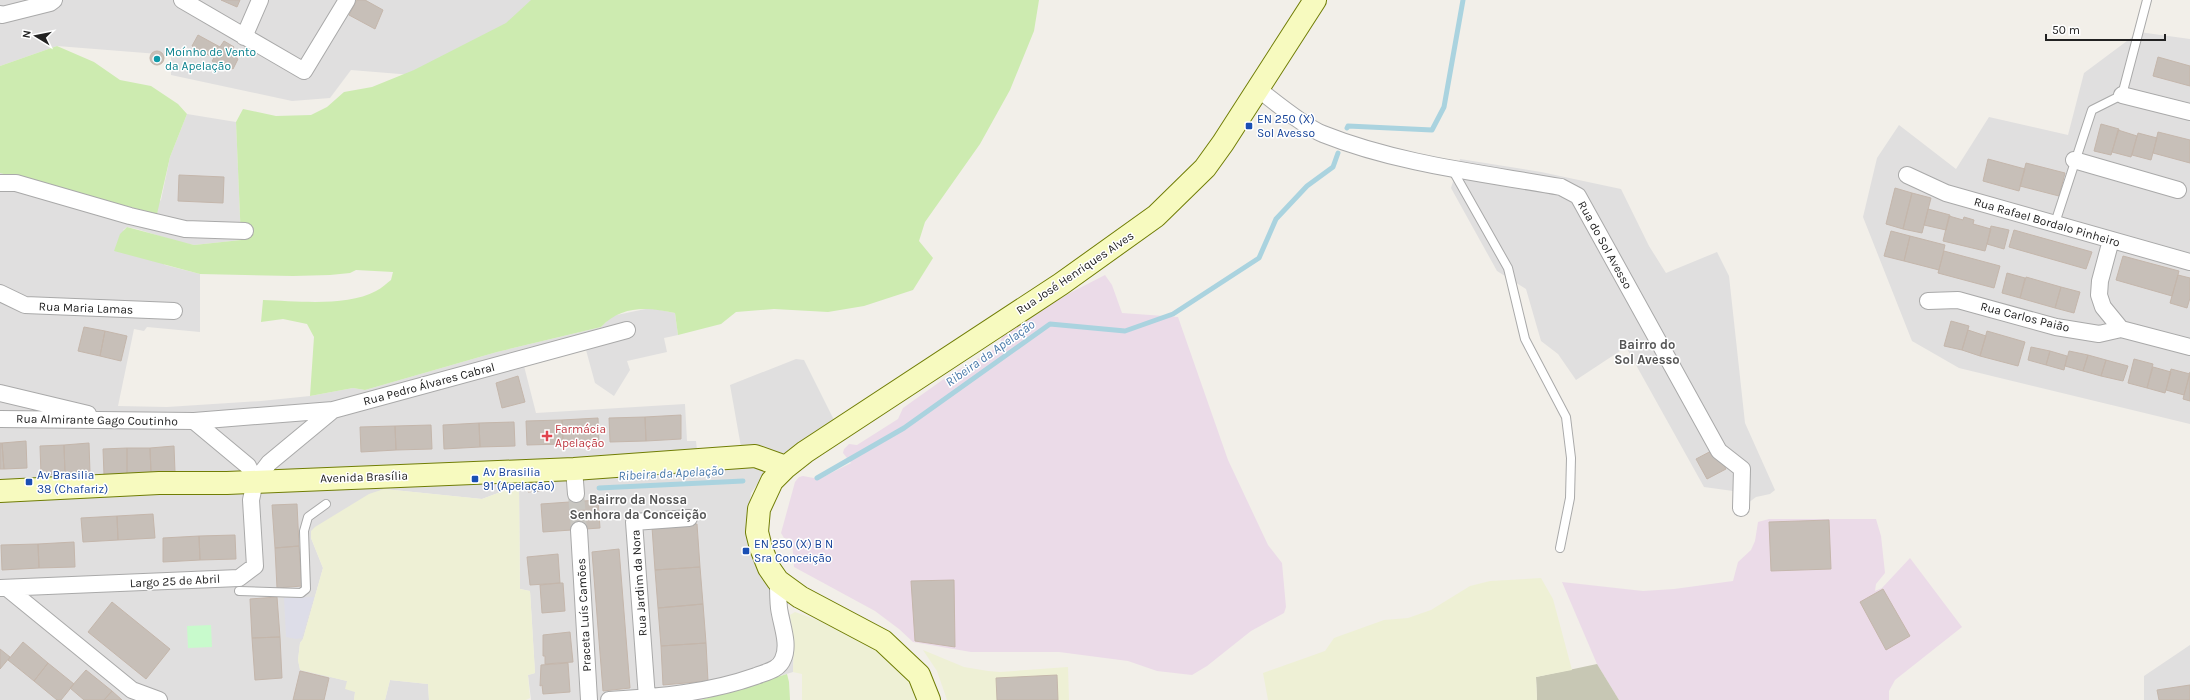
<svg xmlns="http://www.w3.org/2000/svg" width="2190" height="700" font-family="Karla,sans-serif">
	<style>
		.residential { fill: #e0dfdf }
		.industrial { fill: #ebdbe8 }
		.construction { fill: #c7c7b4 }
		.farmland { fill: #eef0d5 }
		.grass { fill: #cdebb0 }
		.park { fill: #c8facc }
		.plaza { fill: #dddde8 }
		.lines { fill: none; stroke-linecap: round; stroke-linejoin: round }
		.stream { stroke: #aad3df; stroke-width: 5 }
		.building { fill: #c7bfb8; stroke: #c4b6ab }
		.street-tunnel { stroke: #c8c6c1; stroke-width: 16; stroke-dasharray: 16 8; stroke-linecap: butt }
		.lane-casing { stroke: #a9a9a9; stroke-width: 10 }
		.street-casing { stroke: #a9a9a9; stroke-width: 18 }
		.secondary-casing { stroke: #707d05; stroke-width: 24 }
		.lane { stroke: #fff; stroke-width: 8 }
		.street { stroke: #fff; stroke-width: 16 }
		.secondary { stroke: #f7fabf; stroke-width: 22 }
		.culture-dot { fill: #0f9aa8; stroke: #fff; stroke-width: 1.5 }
		.transit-dot { fill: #1a4fb4; stroke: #fff; stroke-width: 1.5 }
		.health-dot { fill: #e0444e; stroke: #fff; stroke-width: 1.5 }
		.labels { text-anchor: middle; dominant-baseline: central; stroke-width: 3; stroke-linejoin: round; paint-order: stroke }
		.culture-label { font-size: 12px; fill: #0d838f; stroke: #fff; text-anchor: start }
		.transit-label { font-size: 12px; fill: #164399; stroke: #fff; text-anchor: start }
		.street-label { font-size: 12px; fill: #222; stroke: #fff }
		.health-label { font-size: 12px; fill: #be3a42; stroke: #fff; text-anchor: start }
		.neighbourhood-label { font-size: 13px; font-weight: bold; fill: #555; stroke: #fff }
		.water-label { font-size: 13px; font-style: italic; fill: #4a7aab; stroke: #fff }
	</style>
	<rect width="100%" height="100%" fill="#f2efe9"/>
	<path class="residential" d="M0,0H773L546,86L351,70L330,98L292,101L171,75V55L57,46L0,66Z
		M2139,32L2190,39V424L1959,368L1912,341L1863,217L1877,158L1899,125L1956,169L1989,117L2068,135L2084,73Z
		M187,114L236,122L241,240L194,245L175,241L137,229L127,227L123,230L165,265L200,274V332L147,327L144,331L134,329L118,406L167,407L261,401L310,396L353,388L365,390L497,352L601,327L612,316L650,308L675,313L678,335L664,338L667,352L627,361L630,370L614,396L595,383L586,350L524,366L536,413L685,404L687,441H696L697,450L741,447L730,385L796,359L804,360L834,420L770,466L751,493L747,522L749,545L755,564L763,578L784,597L790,615L794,642L793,672L701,700H531L528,675L535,673L530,591L520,589L519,485L482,499L384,489L311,538L323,568L303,639L300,643L298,660L300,669L347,681L355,692L354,700H0V173L15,175L145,212L161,200L170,157Z
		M1460,159L1541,172L1621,189L1649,246L1666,273L1717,252L1729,276L1745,423L1775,490L1770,494L1756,497L1748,503L1733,491L1704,487L1626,347L1576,380L1558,354L1541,341L1526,289L1497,271L1451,188Z
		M2190,645V700H2144V676Z
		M390,680L428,684L429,700H385Z"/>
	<path class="industrial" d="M1105,275L1112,285L1122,313L1178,317L1228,460L1268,545L1282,563L1286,607L1284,613L1251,631L1207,666L1192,675L1157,671L1128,661L1059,652H971L913,642L899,629L875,611L794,567L792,539L784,538L781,533L795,482L799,477L803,476L819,479L851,463L843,453L844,449L849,444L857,445L898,419L903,408L948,376L998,347L1004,332L1066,295Z
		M1769,519H1876L1881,536L1885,573L1876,584L1875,591L1882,588L1910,558L1962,627L1895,680L1889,691V700H1619L1597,664L1562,582L1643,591L1674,589L1733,581L1738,562L1751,550L1755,541L1758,522Z"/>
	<path class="construction" d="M1597,664L1619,700H1537L1536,677Z"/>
	<path class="farmland" d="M519,485L520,589L530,591L535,673L528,675L530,698L526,700H429L428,684L390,680L385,700H354L355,692L345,689L347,681L300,670L298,660L300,643L303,639L323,568L311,538V531L315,527L369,494L384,489L482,499Z
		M1541,578L1553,599L1572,670L1536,677L1537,700H1268L1263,673L1325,651L1334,638L1384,620L1408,618L1431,610L1470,586L1490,581Z
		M795,612L858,635L898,665L909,679L919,700H802V674L793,672L794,642L790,615Z
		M923,650L964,667L988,671L1000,672L1068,667L1069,700H947L937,671Z"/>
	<path class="grass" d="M531,0H1039L1034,31L1010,90L980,144L925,222L919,241L933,258L913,290L864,306L828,312L774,309L736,312L721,324L678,335L675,313C648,307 622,305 601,327L497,352L365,390L353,388L310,396L314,337L307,324L283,319L261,322L263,300C297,301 346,307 376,291C382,288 387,283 391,280L393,272L356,270L350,273L330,275L293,276L200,274L114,251L120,234L127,227L194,245L241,240L236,122L243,109L276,116L311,115L327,107L344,92L372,87L414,70L506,23Z
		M57,46L94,62L120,80L151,86L178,104L187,114L170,157L157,214L0,173V66Z
		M787,674L789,682L790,700H701Z"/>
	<path class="park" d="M211,625L212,647L188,648L187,626Z"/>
	<path class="plaza" d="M314,597L302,638L296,639L286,637L284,598Z"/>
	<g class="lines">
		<path class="stream" d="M1347,128L1348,126L1432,130L1444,107L1463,0
			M817,478L904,428L1050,324L1125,331L1173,314L1259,258L1276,219L1307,186L1333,167L1338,153
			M599,488L743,481"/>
	</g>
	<path class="building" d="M221,0H240L237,7Z
		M357,0H365L383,10L375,29L349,15Z
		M198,35L220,47L224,41L234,47L230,54L238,59L233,69L224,63L222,67L212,61L214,58L192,46Z
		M150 58a7 7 0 1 1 14 0a7 7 0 1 1-14 0Z
		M2158,57L2190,66V86L2153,76Z
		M2101,124L2119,129L2111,155L2094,151Z
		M2118,130L2137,136L2131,157L2112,152Z
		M2158,132L2190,140V163L2153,153Z
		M2138,133L2157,138L2151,160L2132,155Z
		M1988,159L2025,169L2019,191L1983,181Z
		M2026,163L2065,173L2059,196L2020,186Z
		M179,175L224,177L223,203L178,201Z
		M1895,188L1912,193L1903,229L1886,224Z
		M1912,193L1931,198L1922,233L1903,229Z
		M1928,209L1950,215L1946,230L1924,225Z
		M1949,216L1963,220L1964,217L1974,220L1973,224L1991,229L1985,251L1943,241Z
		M1991,226L2009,230L2004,249L1987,244Z
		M2014,230L2092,252L2086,269L2009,247Z
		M1891,231L1910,236L1904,261L1884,256Z
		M1910,236L1945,245L1939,270L1904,261Z
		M1944,251L2000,266L1994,288L1938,273Z
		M2123,256L2179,271L2172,296L2116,280Z
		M2007,273L2025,278L2020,298L2002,293Z
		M2178,275L2190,278V298L2187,308L2170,303Z
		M2026,277L2061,287L2055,308L2020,298Z
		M2061,287L2080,292L2074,313L2055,308Z
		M1951,321L1969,326L1962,350L1944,346Z
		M84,327L105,331L100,356L78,351Z
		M1968,330L1986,336L1980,356L1962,350Z
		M105,331L127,336L121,361L100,356Z
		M1987,331L2025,342L2018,366L1980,356Z
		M2031,347L2050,351L2046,365L2028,360Z
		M2050,351L2067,356L2064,370L2046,365Z
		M2069,351L2088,355L2083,371L2065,366Z
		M2088,355L2106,360L2101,376L2083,371Z
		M2134,359L2153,364L2147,388L2128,383Z
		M2106,360L2128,366L2123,381L2101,376Z
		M2153,367L2171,372L2165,393L2147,388Z
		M2171,369L2190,374L2184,395L2166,390Z
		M2190,372V401L2183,399Z
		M518,376L525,402L502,408L496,383Z
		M681,415V439L646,441L645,417Z
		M645,417L646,441L610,442L609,418Z
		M598,418L599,442L563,444L562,420Z
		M562,420L563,444L527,445L526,421Z
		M514,422L515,446L480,447L479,423Z
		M479,423L480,447L444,449L443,425Z
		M431,425L432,449L396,450L395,426Z
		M395,426L396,450L361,452L360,427Z
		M26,441L27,468L4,469L2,443Z
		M0,443H2L4,469H0Z
		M89,443L90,473L65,474L64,445Z
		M64,445L65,474L41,475L40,446Z
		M174,446L175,472L151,473L150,448Z
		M127,448H150L151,473L127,474Z
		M127,448V474L104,475L103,449Z
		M1715,449L1726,469L1707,479L1696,459Z
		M527,480H542V491L528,492Z
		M598,500L600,528L543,532L541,504Z
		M297,504L299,546L275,548L272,505Z
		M153,514L155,538L118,540L117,516Z
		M117,516L118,540L83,542L81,518Z
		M1829,520L1831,569L1771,571L1769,522Z
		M697,524L700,567L655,570L652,527Z
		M235,535L236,559L200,560L199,536Z
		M199,536L200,560L163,562V538Z
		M74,542L75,567L39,568L38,544Z
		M38,544L39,568L2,570L1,545Z
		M299,546L302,586L277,588L275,548Z
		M619,549L630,688L603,691L592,552Z
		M558,554L560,583L530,585L527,557Z
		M700,567L703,604L658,608L655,570Z
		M954,580L955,647L915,641L911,581Z
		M560,583H563L565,611L542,613L540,585Z
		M1883,589L1910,636L1886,650L1860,602Z
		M277,597L280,637L252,638L250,599Z
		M112,602L170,649L146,679L88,632Z
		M703,604L706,643L661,646L658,608Z
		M570,632L573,662L545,664V656H543V635Z
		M280,637L282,678L255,680L252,638Z
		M23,642L48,663L34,681L8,660Z
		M706,643L708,681L663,685L661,646Z
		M0,649L10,657L0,669Z
		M48,663L74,684L61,700H57L34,681Z
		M568,663L570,692L543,694L542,685L540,686L541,665Z
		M86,670L112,691L104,700H84L70,688Z
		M300,671L329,678L324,700H293Z
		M1057,675L1058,700H997L996,678Z
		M2190,685V700H2159L2157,690Z
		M112,691L122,700H104Z"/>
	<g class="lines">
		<path class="street-tunnel" d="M576,494L579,530"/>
		<defs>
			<path id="lane" d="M1452,169L1508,268L1525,339L1566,417L1571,458L1570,498L1560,548
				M2055,223L2092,110L2122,95L2147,0
				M239,591L301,593L306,589L304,531L308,517L326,504"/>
			<path id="street" d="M182,0L304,71L347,0
				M0,14L2,15L50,3L54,0
				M244,37L260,0
				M1258,89C1275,102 1305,127 1323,134C1398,164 1482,173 1561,187L1578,196L1719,451L1742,469L1741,508
				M2122,95L2190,112
				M2074,160L2178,190
				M1907,175L1946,193L2190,262
				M0,183H16L130,216L185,229L245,231
				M2111,240L2100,281L2099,295L2103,307L2121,329L2190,347
				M0,293L25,305L174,311
				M1928,301L1958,300L2056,327L2099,334L2121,329
				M0,393L88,414
				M0,419L194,421L248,466L255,481
				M194,421L333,410
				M574,469L576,494
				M579,530L589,700
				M0,588L239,578L255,566L251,500L255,481L269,463L333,410L627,330
				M7,588L132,690L159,700
				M647,698L634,522L689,518
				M609,700C659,697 708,693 756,676C766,672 779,670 783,659C790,644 781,624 779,608C778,599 778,590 778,581"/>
			<path id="secondary" d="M0,491L159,483H227L574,469L755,456L786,467
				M929,700L919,675L883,641L800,597L778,581L769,568L761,548L757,532L759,509L772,481L786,467L805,452L1061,284L1156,216L1205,168L1223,143L1315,0"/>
		</defs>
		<use href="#lane" class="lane-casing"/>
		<use href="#street" class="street-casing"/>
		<use href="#secondary" class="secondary-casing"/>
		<use href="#lane" class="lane"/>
		<use href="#street" class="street"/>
		<use href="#secondary" class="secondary"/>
	</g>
	<circle class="culture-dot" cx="157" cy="59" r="4"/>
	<g class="transit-dot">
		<rect x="1245" y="122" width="8" height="8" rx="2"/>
		<rect x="471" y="475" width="8" height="8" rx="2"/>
		<rect x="25" y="478" width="8" height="8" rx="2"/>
		<rect x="742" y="547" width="8" height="8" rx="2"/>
	</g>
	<path class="health-dot" d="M545 430h4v4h4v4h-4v4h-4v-4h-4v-4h4z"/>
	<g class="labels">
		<g class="culture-label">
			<text x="165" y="52">Moínho de Vento<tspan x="165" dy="14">da Apelação</tspan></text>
		</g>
		<g class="transit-label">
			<text x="1257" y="119">EN 250 (X)<tspan x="1257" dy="14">Sol Avesso</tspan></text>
			<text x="483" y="472">Av Brasilia<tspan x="483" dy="14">91 (Apelação)</tspan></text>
			<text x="37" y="475">Av Brasilia<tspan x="37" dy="14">38 (Chafariz)</tspan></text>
			<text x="754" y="544">EN 250 (X) B N<tspan x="754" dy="14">Sra Conceição</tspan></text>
		</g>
		<g class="street-label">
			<text transform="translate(2047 222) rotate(16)">Rua Rafael Bordalo Pinheiro</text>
			<text transform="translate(1605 245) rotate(61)">Rua do Sol Avesso</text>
			<text transform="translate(1075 273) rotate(-34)">Rua José Henriques Alves</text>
			<text transform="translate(86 308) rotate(2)">Rua Maria Lamas</text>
			<text transform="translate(2025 317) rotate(14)">Rua Carlos Paião</text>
			<text transform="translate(429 384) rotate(-15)">Rua Pedro Álvares Cabral</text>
			<text transform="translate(97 420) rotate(1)">Rua Almirante Gago Coutinho</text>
			<text transform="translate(364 477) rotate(-2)">Avenida Brasília</text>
			<text transform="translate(175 581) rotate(-3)">Largo 25 de Abril</text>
			<text transform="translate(639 583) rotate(-94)">Rua Jardim da Nora</text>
			<text transform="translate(584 615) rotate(-93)">Praceta Luís Camões</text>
		</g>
		<g class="health-label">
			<text x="555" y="429">Farmácia<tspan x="555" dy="14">Apelação</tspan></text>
		</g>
		<g class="neighbourhood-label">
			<text x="1647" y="344">Bairro do<tspan x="1647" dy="15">Sol Avesso</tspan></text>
			<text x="638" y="499">Bairro da Nossa<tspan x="638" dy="15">Senhora da Conceição</tspan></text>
		</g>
		<g class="water-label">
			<text transform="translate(990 353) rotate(-35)">Ribeira da Apelação</text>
			<text transform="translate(671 473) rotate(-3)">Ribeira da Apelação</text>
		</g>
	</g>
	<g transform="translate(36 36) rotate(280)" stroke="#ffffff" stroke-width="3" paint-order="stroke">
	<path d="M0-3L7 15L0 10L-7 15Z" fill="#222222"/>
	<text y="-6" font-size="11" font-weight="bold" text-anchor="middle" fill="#222222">N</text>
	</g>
	<path d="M2046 34v6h119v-6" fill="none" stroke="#222222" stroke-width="2"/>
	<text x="2052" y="34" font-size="12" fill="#222222" stroke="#ffffff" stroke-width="3" paint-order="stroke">50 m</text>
</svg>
